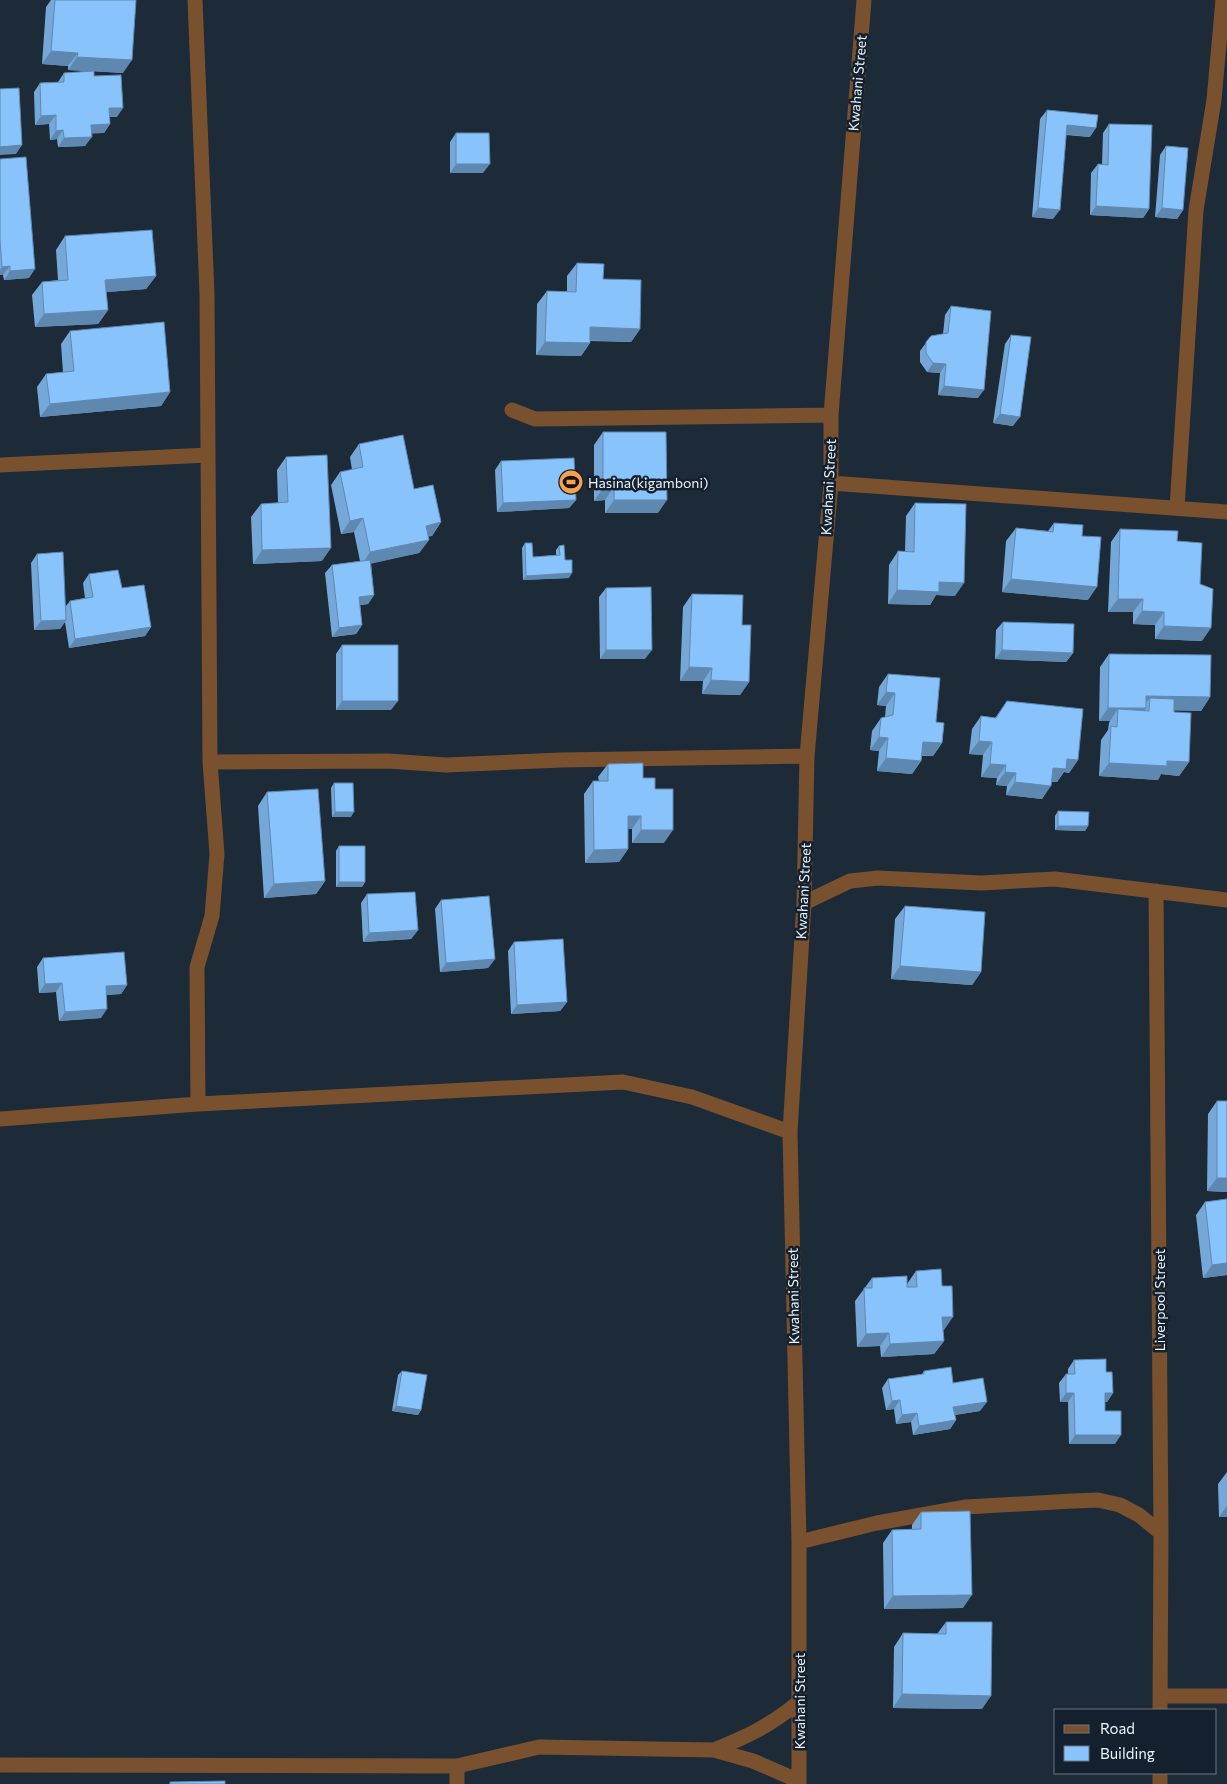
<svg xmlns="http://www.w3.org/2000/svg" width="1227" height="1784" font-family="Commissioner,sans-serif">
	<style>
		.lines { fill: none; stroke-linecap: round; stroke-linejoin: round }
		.minor { stroke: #79512e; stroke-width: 15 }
		.wall { fill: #75a8d9 }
		.shaded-wall { fill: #5f88b0 }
		.building { fill: #88c3fc; stroke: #5f88b0 }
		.labels { text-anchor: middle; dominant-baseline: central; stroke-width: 5; stroke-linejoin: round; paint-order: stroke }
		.street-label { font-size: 14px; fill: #ebf4fc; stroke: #14202d }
		.poi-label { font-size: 14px; fill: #ebf4fc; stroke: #14202d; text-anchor: start }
	</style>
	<rect width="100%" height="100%" fill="#1d2a37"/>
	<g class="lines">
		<path class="minor" d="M195,0L207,294L210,762L217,854L212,916L197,967L198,1104
			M512,410L535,419L831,415
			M0,465L208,455
			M831,483L1227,512
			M1177,508L1196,210L1214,100L1223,0
			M210,762L388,761L446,765L561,760L807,756
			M1156,891L1161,1533L1160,1710
			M804,903L850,881L878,878L981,883L1055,879L1227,900
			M0,1119L198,1104L623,1082L692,1097L790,1132
			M799,1542L877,1523L966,1507L1073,1501L1098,1500L1120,1505L1139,1515L1161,1533
			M1160,1696H1227
			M714,1750C750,1735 768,1727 799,1702
			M0,1765L457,1766L539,1747L714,1750L753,1761L799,1781
			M457,1766V1784
			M799,1784V1542L790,1132L804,903L807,756L831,483V415L864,0
			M1160,1784V1773"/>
	</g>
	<path class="wall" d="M51,0H136L123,73L94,71V76L117,117H110V124L104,133H91L85,146L58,147L57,139L50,140L49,124L35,125L34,92L40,83L58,82L64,73L91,71L68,70V66L42,64L46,7Z
		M1047,110L1090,137L1066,135L1053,219L1032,217L1040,119Z
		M1109,124L1149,209L1143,218L1090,215L1091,173L1098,164L1102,165L1103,133Z
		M456,133L483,173H450V142Z
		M1166,146L1183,210L1177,219L1155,217L1160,155Z
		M0,159L29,278L4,280L3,275H0Z
		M65,236L156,276L146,289L106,292L108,310L98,324L35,327L32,295L42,282L58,280L56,250Z
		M577,263L603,279L640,329L631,342L590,341V343L581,356L536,355L537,304L547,291H567V276Z
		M951,306L978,398L938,395L940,373L927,372L920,362V351L931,336L943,334L945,315Z
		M70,331L170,392L161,406L40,417L37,387L46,374L63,372L61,344Z
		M1011,335L1013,426L993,423L1005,344Z
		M603,432L658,513H605V500L594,501V445Z
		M359,444L414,489L441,522L432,536H428L429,540L419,553L371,563L374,595L368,604L360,605L362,625L356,634L332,637L325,573L332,565L360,561L354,532L341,534L331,485L340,472L352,470L350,457Z
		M286,457L322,561L253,564L251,517L261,504L278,503L277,470Z
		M501,461L576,500L569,508L497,512L495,470Z
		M915,503L955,596L936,595L930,605L888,604L889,565L898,551L905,552L906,516Z
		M1054,523L1082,536L1088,600L1002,592L1006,541L1016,528L1048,531Z
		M1120,529L1177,541L1200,584L1202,641L1155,639V625L1133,624V612H1108L1111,542Z
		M525,543L533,557L556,555V550L559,546L565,560L569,578L523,580L522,548Z
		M37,554L66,606L70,601L85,598L83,583L89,574L122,588L151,627L145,636L69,648L65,622L60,629L34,630L31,563Z
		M606,588L645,659H600L599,597Z
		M692,594L742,625L749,682L740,695L702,694L703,681H680L683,607Z
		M1003,622L1073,653L1066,662L995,659L996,630Z
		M342,645L391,710H336V654Z
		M1109,654L1210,697L1201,711L1174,710L1189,762L1179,776L1161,774L1158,780L1099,776L1101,740L1108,730L1109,723L1110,721H1099L1100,667Z
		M888,674L936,722L942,743L933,756H922L921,761L912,774L877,771L879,751L870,750L872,731L881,718L885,717L886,706L877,705L879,687Z
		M1007,701L1078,760L1069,773L1064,772L1057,782H1052L1042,799L1006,795L1007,786L996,785L997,778L981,777L983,755L969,754L972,729L981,716L995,718Z
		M608,764L643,778L655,789L664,843H632V829H628V849L619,862L585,863L584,794L593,781H599L598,777Z
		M334,783L351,817H332L331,788Z
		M267,792L325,881L316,894L264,898L258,806Z
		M1058,811L1088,826L1085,831L1055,830V816Z
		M339,846L365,882L362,887H336V851Z
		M367,894L418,930L411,939L363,942L361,903Z
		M441,900L495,959L488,968L440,972L435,909Z
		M905,906L981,972L972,985L891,979L895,919Z
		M514,942L567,1002L560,1011L511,1014L508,951Z
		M43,958L127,985L121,994L106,995L101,1018L59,1021L56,992L39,993L37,967Z
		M1217,1101L1227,1192L1207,1191L1208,1114Z
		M1227,1199V1275L1203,1278L1196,1215L1205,1202Z
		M916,1271L944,1330H943L944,1341L934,1354L881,1357L880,1346L857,1347L855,1301L872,1278L907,1284Z
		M1074,1360L1106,1372L1113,1393L1107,1402H1105V1411L1115,1444H1069L1068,1402H1060L1059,1383L1066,1374H1068V1369Z
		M402,1371L421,1410L418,1415L392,1411L398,1375Z
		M924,1371L953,1383L980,1411L955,1415L956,1420L950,1429L913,1435L911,1422L896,1424L894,1409L886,1410L882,1388L888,1379L922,1374Z
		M1227,1472V1517H1219L1218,1484Z
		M921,1512L963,1608L884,1609L883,1543L892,1530L912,1529V1525Z
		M946,1622L982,1709L893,1708L894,1647L903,1633L937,1634Z"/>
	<path class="shaded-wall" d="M51,51L78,53L68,66L42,64Z
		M77,57L132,60L123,73L68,70Z
		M109,108H123L117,117H103Z
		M56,115L49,124L35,125L41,116Z
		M110,124L104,133L85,134L91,125Z
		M1067,125L1096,128L1090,137L1061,134Z
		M63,130L57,139L50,140L56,131Z
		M92,137L85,146L58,147L64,138Z
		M22,145L16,154L0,155V147Z
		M456,164H490L483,173H450Z
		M1096,206L1149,209L1143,218L1090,215Z
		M1038,208L1060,210L1053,219L1032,217Z
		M1162,208L1183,210L1177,219L1155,217Z
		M10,266L3,275H0V270L2,267Z
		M35,269L29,278L4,280L10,271Z
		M156,276L146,289L96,293L105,280Z
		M108,310L98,324L35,327L44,314Z
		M590,327L640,329L631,342L581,340Z
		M545,342L590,343L581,356L536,355Z
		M933,363L946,364L940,373L927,372Z
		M944,386L984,390L978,398L938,395Z
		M170,392L161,406L40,417L50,404Z
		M1000,414L1020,417L1013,426L993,423Z
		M614,487L605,500L594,501L603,488Z
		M576,500L569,508L497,512L503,503Z
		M614,500H667L658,513H605Z
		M363,518L354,532L341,534L350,521Z
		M441,522L432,536L416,539L426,526Z
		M429,540L419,553L361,566L370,552Z
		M331,548L322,561L253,564L262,550Z
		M572,573L569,578L523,580L526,576Z
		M1011,579L1097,587L1088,600L1002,592Z
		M939,582L964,583L955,596L936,595L930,605L888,604L897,590Z
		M374,595L368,604L353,606L359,597Z
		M1118,599H1143L1133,612H1108Z
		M1142,611L1164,612L1155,625L1133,624Z
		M66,620L60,629L34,630L41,621Z
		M362,625L356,634L332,637L339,628Z
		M1164,626L1211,628L1202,641L1155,639Z
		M151,627L145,636L69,648L75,639Z
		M606,650H652L645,659H600Z
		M1002,650L1073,653L1066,662L995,659Z
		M689,667L712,668L703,681H680Z
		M711,680L749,682L740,695L702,694Z
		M886,692L895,693L886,706L877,705Z
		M1146,696L1210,697L1201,711L1149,710L1150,698L1142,708H1146L1137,721L1118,709L1110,721H1099L1108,708Z
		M342,701H398L391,710H336Z
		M879,737L888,738L879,751L870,750Z
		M979,741L992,742L983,755L969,754Z
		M923,742L942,743L933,756L914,755Z
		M886,758L921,761L912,774L877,771Z
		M1067,759L1078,760L1069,773L1064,772L1057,782L1044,781L1053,768Z
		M1167,761L1189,762L1179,776L1161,774L1158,780L1099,776L1109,763Z
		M990,764L1006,765L997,778L981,777Z
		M1005,772L1016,773L1007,786L996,785Z
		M1015,782L1051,786L1042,799L1006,795Z
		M335,812H354L351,817H332Z
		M628,816H641L632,829H619Z
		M1058,826H1088L1085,831L1055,830Z
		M641,830H673L664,843H632Z
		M628,849L619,862L585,863L594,850Z
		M325,881L316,894L264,898L274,884Z
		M339,882H365L362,887H336Z
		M418,930L411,939L363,942L369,933Z
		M495,959L488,968L440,972L446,963Z
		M900,966L981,972L972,985L891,979Z
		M62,983L56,992L39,993L45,984Z
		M127,985L121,994L99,995L106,986Z
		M567,1002L560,1011L511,1014L517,1005Z
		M107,1009L101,1018L59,1021L65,1012Z
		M1217,1178H1227V1192L1207,1191Z
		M1227,1263V1275L1203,1278L1212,1265Z
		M942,1317H953L944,1330H933Z
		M889,1333L880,1346L857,1347L866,1334Z
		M944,1341L934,1354L881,1357L890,1344Z
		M1066,1393H1074L1068,1402H1060Z
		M1105,1393H1113L1107,1402H1099Z
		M900,1400L894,1409L886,1410L892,1401Z
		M987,1402L980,1411L947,1416L953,1407Z
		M396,1406L421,1410L418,1415L392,1411Z
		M917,1413L911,1422L896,1424L902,1415Z
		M956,1420L950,1429L913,1435L919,1426Z
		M1075,1435H1121L1115,1444H1069Z
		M1227,1506V1517H1219Z
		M972,1595L963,1608L884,1609L893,1596Z
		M902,1694L991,1696L982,1709L893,1708Z"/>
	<path class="building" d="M55,0H136L132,60L77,57L78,53L51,51Z
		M94,71V76L121,75L123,108H109L110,124L91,125L92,137L64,138L63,130L56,131V115L41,116L40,83L64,82V73Z
		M19,88L22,145L0,147V89Z
		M1047,110L1098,115L1096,128L1067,125L1060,210L1038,208Z
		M1109,124L1152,125L1149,209L1096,206L1098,164L1108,165Z
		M456,133H489L490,164H456Z
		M1166,146L1188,148L1183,210L1162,208Z
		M26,157L35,269L10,271V266L2,267L0,240V159Z
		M152,230L156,276L105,280L108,310L44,314L42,282L68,280L65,236Z
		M577,263L604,264L603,279L641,280L640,329L590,327V343L545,342L547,291L576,292Z
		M951,306L991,311L984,390L944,386L946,364L933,363L926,353V342L931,336L948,333Z
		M164,322L170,392L50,404L46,374L74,371L70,331Z
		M1011,335L1031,337L1020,417L1000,414Z
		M603,432H666L667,500H614V487L603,488Z
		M403,435L414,489L433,485L441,522L426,526L429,540L370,552L363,518L350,521L340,472L363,467L359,444Z
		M327,455L331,548L262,550L261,504L288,502L286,457Z
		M574,458L576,500L503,503L501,461Z
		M915,503L966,504L964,583L939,582V592L897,590L898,551L914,552Z
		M1054,523L1083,525L1082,536L1101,537L1097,587L1011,579L1016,528L1053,532Z
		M1120,529L1178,531L1177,541L1202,543L1200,584L1213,589L1211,628L1164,626V612L1142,611L1143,599H1118Z
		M525,543H532L533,557L560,555L559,546L564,545L565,560H572V573L526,576Z
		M63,552L66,620L41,621L37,554Z
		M370,560L374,595L359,597L362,625L339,628L332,565Z
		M118,570L122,588L144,585L151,627L75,639L70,601L93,597L89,574Z
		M651,587L652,650H606V588Z
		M692,594L743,595L742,625H751L749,682L711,680L712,668L689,667Z
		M1003,622L1074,624L1073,653L1002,650Z
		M342,645H398V701H342Z
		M1109,654L1211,655L1210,697L1146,696V708H1108Z
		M888,674L940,678L936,722L944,723L942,743L923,742L921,761L886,758L888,738L879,737L881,718L893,715L895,693L886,692Z
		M1150,698L1174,699V712L1191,713L1189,762L1167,761V766L1109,763L1111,726L1117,727L1118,709L1149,711Z
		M1007,701L1083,709L1078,760L1067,759L1066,769L1053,768L1051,786L1015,782L1016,773L1005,772L1006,765L990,764L992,742L979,741L981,716L996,718Z
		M643,763V778H655V789H673V830H641V816H628V849L594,850L593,781H608V764Z
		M334,783H353L354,812H335Z
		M318,789L325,881L274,884L267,792Z
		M1058,811L1089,812L1088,826H1058Z
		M339,846H365V882H339Z
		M415,892L418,930L369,933L367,894Z
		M489,896L495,959L446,963L441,900Z
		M905,906L985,912L981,972L900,966Z
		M563,939L567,1002L517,1005L514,942Z
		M124,952L127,985L106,986L107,1009L65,1012L62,983L45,984L43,958Z
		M1217,1101H1227V1178H1217Z
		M1227,1199V1263L1212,1265L1205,1202Z
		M941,1269L942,1286H952L953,1317H942L944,1341L890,1344L889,1333L866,1334L864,1288H872V1278L907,1276V1287H917L916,1271Z
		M1106,1359V1372H1112L1113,1393H1105V1411H1121V1435H1075L1074,1393H1066V1374H1075L1074,1360Z
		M951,1367L953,1383L983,1378L987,1402L953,1407L956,1420L919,1426L917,1413L902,1415L900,1400L892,1401L888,1379L924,1374V1371Z
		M402,1371L427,1375L421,1410L396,1406Z
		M970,1511L972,1595L893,1596L892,1530L921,1529V1512Z
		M946,1622H992L991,1696L902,1694L903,1633L946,1634Z
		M225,1781V1784H170V1782Z"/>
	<defs>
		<symbol id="stadium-disc" viewBox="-11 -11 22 22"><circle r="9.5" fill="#f9a04d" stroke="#14202d"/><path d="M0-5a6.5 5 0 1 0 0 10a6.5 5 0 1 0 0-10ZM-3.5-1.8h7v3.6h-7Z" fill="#111"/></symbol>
	</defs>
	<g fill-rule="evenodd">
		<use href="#stadium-disc" x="557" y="468" width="28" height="28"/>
	</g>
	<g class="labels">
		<g class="street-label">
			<text transform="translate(857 83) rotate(-85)">Kwahani Street</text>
			<text transform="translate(828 487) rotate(-87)">Kwahani Street</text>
			<text transform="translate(803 891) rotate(-87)">Kwahani Street</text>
			<text transform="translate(793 1296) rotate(-91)">Kwahani Street</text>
			<text transform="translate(1159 1300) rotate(-90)">Liverpool Street</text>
			<text transform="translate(799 1701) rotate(-90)">Kwahani Street</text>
		</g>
		<g class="poi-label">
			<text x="588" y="482">Hasina(kigamboni)</text>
		</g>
	</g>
	<rect x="1054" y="1709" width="162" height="65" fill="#14202d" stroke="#6a7580"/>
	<rect x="1064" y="1725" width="25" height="8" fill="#79512e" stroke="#6a7580"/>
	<text x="1100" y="1734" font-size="15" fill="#ebf4fc">Road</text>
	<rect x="1064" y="1746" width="25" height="15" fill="#88c3fc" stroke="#6a7580"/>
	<text x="1100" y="1759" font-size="15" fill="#ebf4fc">Building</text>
</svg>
